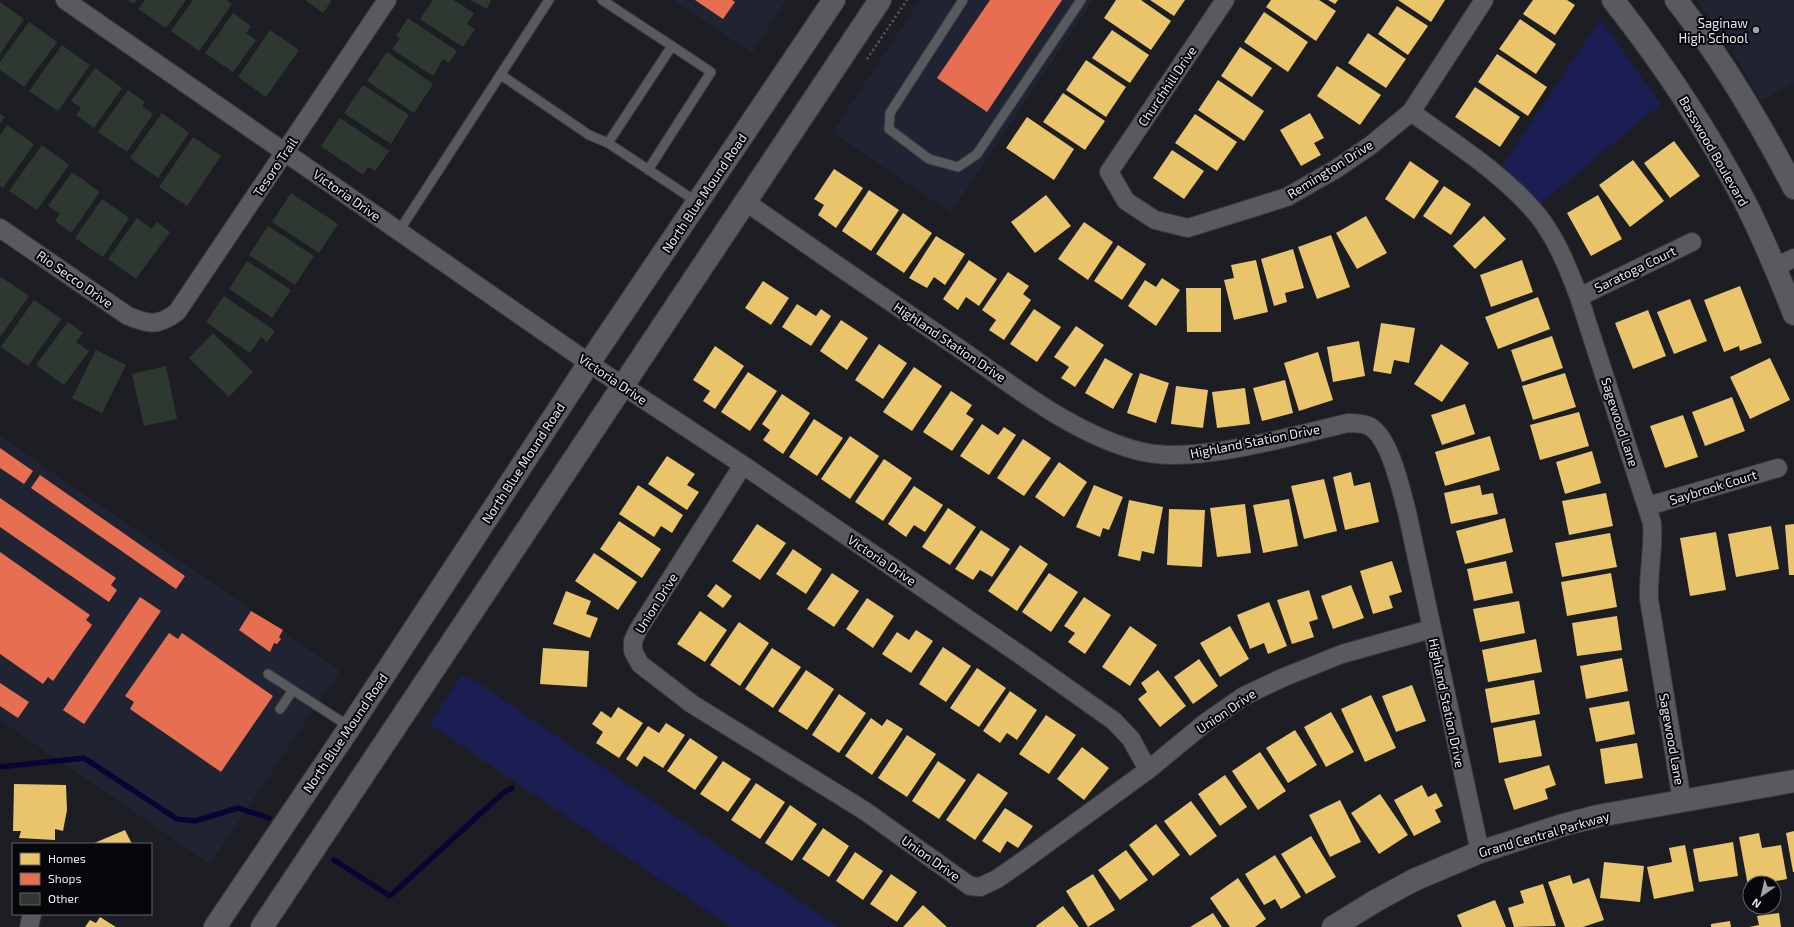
<svg xmlns="http://www.w3.org/2000/svg" width="1794" height="927" font-family="'Exo 2',sans-serif">
	<style>
		.built { fill: #202432 }
		.green { fill: #1a1e53 }
		.homes { fill: #e9c46a }
		.shops { fill: #e76f51 }
		.lines { fill: none; stroke-linecap: round; stroke-linejoin: round }
		.stream { stroke: #090434; stroke-width: 5.5 }
		.building { fill: #2d3831 }
		.lane-casing { stroke: #38393d; stroke-width: 11 }
		.street-casing { stroke: #38393d; stroke-width: 20 }
		.secondary-casing { stroke: #38393d; stroke-width: 24 }
		.path { stroke: #595a5e; stroke-width: 2.5; stroke-dasharray: 2 3; stroke-linecap: butt }
		.lane { stroke: #595a5e; stroke-width: 9 }
		.street { stroke: #595a5e; stroke-width: 18 }
		.secondary { stroke: #585a5f; stroke-width: 22 }
		.poi-dot { fill: #a0a2a8; stroke: #06070b; stroke-width: 1.5 }
		.labels { text-anchor: middle; dominant-baseline: central; stroke-width: 4; stroke-linejoin: round; paint-order: stroke }
		.poi-label { font-size: 13px; fill: #e7e9f0; stroke: #06070b; text-anchor: end }
		.street-label { font-size: 13px; fill: #e7e9f0; stroke: #06070b }
	</style>
	<rect width="100%" height="100%" fill="#1d1e23"/>
	<path class="built" d="M673,0H786L752,53Z
		M920,0H1093L951,213L832,132Z
		M1697,0H1794V83L1761,101L1737,59Z
		M0,436L340,671L210,864L0,720Z"/>
	<path class="green" d="M1600,19L1661,104L1539,205L1503,165Z
		M462,675L477,682L838,927H731L429,724Z"/>
	<path class="homes" d="M1116,0H1141L1171,21L1151,50L1104,18Z
		M1150,0H1185L1174,16Z
		M1271,0H1319L1336,11L1316,41L1266,7Z
		M1328,0H1338L1335,4Z
		M1398,0H1445L1431,22Z
		M1533,0H1567L1575,5L1555,35L1523,14Z
		M1397,6L1428,26L1408,55L1378,34Z
		M1264,12L1308,42L1288,72L1244,42Z
		M1520,19L1556,44L1536,74L1499,49Z
		M1112,30L1149,55L1130,83L1092,58Z
		M1368,33L1406,59L1386,88L1348,63Z
		M1240,47L1272,68L1252,97L1221,76Z
		M1497,54L1547,87L1528,116L1478,82Z
		M1086,60L1126,87L1106,117L1066,90Z
		M1337,66L1381,95L1360,125L1317,96Z
		M1218,80L1264,111L1244,141L1198,110Z
		M1475,87L1520,117L1500,147L1455,117Z
		M1063,93L1105,121L1085,150L1043,122Z
		M1310,113L1324,138L1314,143L1321,155L1301,166L1280,130Z
		M1195,114L1237,142L1217,171L1175,143Z
		M1027,117L1074,149L1054,180L1006,148Z
		M1674,141L1700,176L1670,198L1644,163Z
		M1172,150L1204,171L1184,199L1153,178Z
		M1633,160L1664,201L1630,227L1599,185Z
		M1410,161L1439,181L1414,219L1385,199Z
		M834,169L863,188L836,228L818,215L824,205L814,199Z
		M1444,186L1471,204L1451,235L1423,216Z
		M869,190L899,210L871,251L842,231Z
		M1046,195L1071,226L1035,253L1011,222Z
		M1598,195L1622,239L1591,256L1567,213Z
		M903,213L932,233L904,273L876,254Z
		M1366,216L1387,253L1357,269L1336,233Z
		M1484,216L1506,239L1475,269L1453,246Z
		M1084,222L1113,242L1088,280L1058,259Z
		M1331,235L1350,287L1317,299L1298,247Z
		M936,236L965,254L945,285L934,277L927,288L909,278Z
		M1118,245L1146,264L1122,300L1094,281Z
		M1293,249L1304,288L1285,293L1287,302L1274,306L1261,259Z
		M969,260L997,279L979,306L966,297L958,310L943,299Z
		M1256,260L1268,312L1234,320L1224,280L1234,278L1231,265Z
		M1522,260L1533,292L1491,307L1480,275Z
		M1008,272L1029,286L1023,294L1031,300L1004,340L989,330L996,320L982,310Z
		M1162,278L1180,290L1156,326L1128,306L1145,280L1156,287Z
		M763,281L789,298L771,325L745,308Z
		M1740,286L1762,343L1740,351L1739,346L1724,352L1704,300Z
		M1186,288H1221V332H1187Z
		M1538,297L1550,329L1498,349L1485,317Z
		M1690,299L1707,341L1674,354L1657,312Z
		M797,304L816,316L821,309L831,316L811,346L782,327Z
		M1034,309L1061,327L1037,362L1010,344Z
		M1648,310L1666,356L1633,369L1615,323Z
		M841,320L868,338L847,370L820,351Z
		M1381,323L1415,328L1409,363L1394,360L1391,374L1373,371Z
		M1076,326L1104,345L1075,387L1061,378L1069,367L1054,357Z
		M1552,336L1563,368L1522,382L1511,350Z
		M1359,341L1365,376L1333,382L1327,347Z
		M879,344L907,363L883,399L855,380Z
		M1441,344L1469,363L1442,402L1414,384Z
		M715,346L744,366L715,409L703,401L710,391L693,380Z
		M1318,352L1333,400L1299,411L1284,363Z
		M1105,358L1133,374L1113,409L1085,393Z
		M1770,358L1790,400L1750,419L1730,377Z
		M914,367L942,386L912,431L883,412Z
		M748,372L777,391L750,431L721,412Z
		M1140,373L1169,383L1156,423L1127,413Z
		M1565,373L1576,407L1533,420L1522,386Z
		M1285,380L1293,413L1262,421L1253,388Z
		M1176,386L1208,390L1203,428L1171,424Z
		M1245,388L1250,424L1217,428L1212,392Z
		M951,391L972,405L966,414L974,419L952,451L923,432Z
		M782,394L810,413L783,454L763,440L770,430L762,424Z
		M1732,397L1745,431L1705,446L1692,412Z
		M1465,404L1475,434L1442,445L1431,415Z
		M1579,412L1589,446L1540,460L1530,425Z
		M1683,415L1698,457L1665,468L1650,426Z
		M814,419L843,438L817,476L789,457Z
		M982,424L998,435L1004,427L1016,435L989,475L960,456Z
		M850,436L879,456L850,499L821,479Z
		M1490,436L1500,470L1445,486L1435,452Z
		M1023,439L1051,458L1024,496L997,478Z
		M1592,451L1601,483L1565,494L1556,462Z
		M667,456L695,474L687,485L699,492L687,510L648,484Z
		M884,459L912,478L883,521L855,502Z
		M1059,462L1087,482L1064,517L1035,497Z
		M1351,472L1354,486L1370,482L1379,522L1345,530L1333,477Z
		M1324,479L1337,531L1304,539L1291,486Z
		M638,485L683,515L672,533L661,526L654,537L619,514Z
		M1094,485L1123,497L1109,530L1103,528L1100,537L1076,527Z
		M1480,485L1482,495L1493,493L1498,514L1451,524L1444,493Z
		M914,486L943,505L925,532L914,525L906,537L888,524Z
		M1606,493L1613,526L1569,535L1562,501Z
		M1289,499L1298,546L1263,553L1253,505Z
		M1129,500L1163,507L1154,554L1142,551L1140,561L1118,556Z
		M1245,504L1251,553L1217,557L1210,508Z
		M948,508L976,527L950,565L922,547Z
		M1169,509L1205,510L1202,567L1167,565Z
		M1505,518L1513,552L1465,564L1456,531Z
		M619,521L661,549L642,578L600,549Z
		M757,524L786,543L760,580L732,561Z
		M1794,524V575H1789L1785,525Z
		M1771,526L1779,569L1736,577L1728,534Z
		M981,530L1010,549L992,577L980,570L973,580L955,569Z
		M1716,532L1726,590L1690,596L1680,538Z
		M1610,533L1617,567L1562,577L1555,543Z
		M1020,545L1048,564L1017,611L988,591Z
		M793,549L822,569L806,594L776,574Z
		M594,553L637,582L618,610L575,581Z
		M1392,561L1402,592L1389,596L1393,608L1373,614L1360,571Z
		M1506,561L1513,593L1474,601L1467,569Z
		M832,573L859,591L834,627L807,609Z
		M1049,573L1078,592L1051,632L1022,612Z
		M1611,573L1617,607L1567,616L1561,582Z
		M716,584L732,596L723,608L707,596Z
		M1351,585L1364,618L1333,629L1321,596Z
		M1309,590L1318,619L1309,622L1314,637L1292,644L1277,600Z
		M566,591L591,601L586,614L598,618L590,638L553,624Z
		M1084,597L1111,615L1085,654L1068,642L1075,633L1064,626Z
		M867,598L894,616L873,648L846,629Z
		M1519,601L1525,633L1480,642L1473,609Z
		M1269,602L1287,646L1268,654L1264,643L1250,649L1237,615Z
		M700,611L727,630L705,662L677,644Z
		M1617,616L1622,650L1577,656L1572,623Z
		M739,622L769,643L740,686L710,665Z
		M1130,626L1157,645L1130,686L1102,667Z
		M1230,626L1249,659L1220,677L1200,643Z
		M916,630L933,641L911,673L882,654L897,632L909,640Z
		M1536,639L1542,672L1488,682L1482,650Z
		M943,647L971,666L946,702L919,684Z
		M543,648L589,651L587,687L540,684Z
		M772,648L801,667L773,708L745,689Z
		M1622,658L1628,691L1586,699L1580,666Z
		M1199,659L1218,686L1193,704L1174,677Z
		M977,668L1006,688L979,727L950,708Z
		M806,670L834,689L807,730L778,711Z
		M1158,670L1186,706L1160,727L1138,699L1147,692L1141,683Z
		M1534,680L1540,714L1491,723L1485,689Z
		M1412,685L1426,721L1396,732L1382,696Z
		M1010,691L1037,710L1017,740L1007,733L1000,743L983,731Z
		M839,694L866,713L839,753L812,735Z
		M1371,695L1396,748L1365,762L1341,709Z
		M1629,701L1635,734L1596,742L1589,708Z
		M618,707L643,723L619,758L596,743L603,732L592,724L601,711L611,718Z
		M1331,712L1354,752L1326,767L1304,727Z
		M1046,715L1076,735L1049,774L1019,754Z
		M871,718L882,726L887,719L903,729L872,775L845,756Z
		M1535,720L1542,756L1499,763L1493,728Z
		M666,723L685,735L663,768L644,756L637,767L626,759L648,726L659,733Z
		M1295,730L1317,765L1288,783L1266,748Z
		M907,735L936,754L907,797L878,778Z
		M690,738L718,757L695,790L667,771Z
		M1637,743L1643,778L1605,784L1600,749Z
		M1082,747L1109,768L1084,800L1057,779Z
		M1260,752L1286,791L1258,810L1232,771Z
		M723,761L751,779L728,812L700,794Z
		M938,761L966,780L939,819L912,801Z
		M1549,765L1556,785L1545,789L1548,799L1514,810L1504,779Z
		M978,773L1008,793L975,840L946,820Z
		M1225,775L1247,807L1220,826L1198,794Z
		M756,783L785,802L760,839L731,820Z
		M14,784L66,785L67,810L63,831L55,829V840L19,838L21,831H13Z
		M1422,785L1428,797L1436,793L1443,806L1435,810L1441,822L1414,836L1394,800Z
		M1380,794L1408,835L1379,854L1351,813Z
		M1340,800L1361,842L1330,857L1309,815Z
		M1191,801L1217,836L1190,856L1164,821Z
		M790,805L817,824L792,861L765,843Z
		M1005,808L1033,826L1018,848L1007,841L1000,853L982,841Z
		M1156,824L1180,855L1153,876L1129,845Z
		M823,828L849,846L829,877L802,859Z
		M125,830L132,844H92Z
		M1794,831V872H1793L1786,833Z
		M1759,833L1762,848L1781,845L1787,879L1766,883H1750L1748,886L1739,837Z
		M1311,836L1336,877L1306,894L1281,854Z
		M1733,842L1738,876L1699,882L1693,849Z
		M1685,845L1694,891L1654,899L1647,867L1672,862L1669,848Z
		M1126,850L1148,880L1120,900L1098,870Z
		M855,852L883,871L863,900L836,881Z
		M1275,855L1301,897L1281,909L1275,899L1264,905L1245,874Z
		M1604,862L1644,866L1640,902L1600,898Z
		M891,874L917,892L897,922L870,904Z
		M1093,874L1115,910L1088,927L1066,891Z
		M1570,875L1573,884L1589,878L1604,920L1583,927H1565L1548,882Z
		M1238,878L1266,919L1255,927H1230L1210,898Z
		M1543,884L1556,926L1514,927L1508,908L1524,903L1520,891Z
		M1495,900L1506,927H1462L1457,915Z
		M923,905L947,927H903Z
		M1063,906L1079,927H1037L1036,926Z
		M1213,913L1222,927H1190Z
		M1779,913L1781,927H1749L1759,925L1757,916Z
		M100,917L116,927H85L90,920L96,923Z
		M1730,921L1731,927H1711V924Z"/>
	<path class="shops" d="M695,0H732L735,2L723,19Z
		M990,0H1062L987,112L937,78Z
		M0,448L33,471L24,484L0,468Z
		M40,475L185,576L176,589L31,488Z
		M0,498L116,578L111,585L117,590L109,602L0,527Z
		M0,552L90,615L86,620L92,625L53,681L48,677L43,684L0,654Z
		M140,597L161,611L84,724L63,710Z
		M251,611L283,630L279,637L281,639L277,644L274,643L270,652L239,630Z
		M169,633L178,639L182,633L273,696L221,772L130,709L134,702L125,696Z
		M0,683L29,702L18,718L0,706Z"/>
	<g class="lines">
		<path class="stream" d="M0,767L84,758L177,819L195,821L238,808L269,818
			M334,860L390,896L503,793L512,788"/>
	</g>
	<path class="building" d="M128,0H137L134,4Z
		M145,0H186L166,28L138,9Z
		M193,0H226L232,4L199,51L171,31Z
		M305,0H332L323,13Z
		M433,0H453L474,13L467,24L475,29L463,47L420,19Z
		M470,0H491L487,9Z
		M0,2L24,19L0,54Z
		M233,13L251,26L246,33L256,40L233,72L205,53Z
		M408,18L457,51L449,63L443,59L433,76L392,49L400,38L396,36Z
		M29,22L57,42L24,87L0,70V62Z
		M270,30L299,50L266,97L238,77Z
		M62,45L90,65L58,111L29,91Z
		M387,52L433,84L414,113L367,81Z
		M95,68L122,88L94,128L76,115L81,108L71,101Z
		M363,85L409,115L391,144L344,113Z
		M128,90L145,102L142,106L153,114L127,152L98,132Z
		M162,113L189,133L158,178L130,158Z
		M0,114L5,117L0,124Z
		M340,118L389,151L375,171L368,167L363,175L321,146Z
		M7,125L34,144L3,188L0,186V135Z
		M193,137L221,156L187,206L159,187Z
		M42,145L69,165L37,210L9,191Z
		M72,172L100,192L71,233L55,221L60,214L48,206Z
		M291,193L338,224L319,253L272,222Z
		M102,199L129,218L103,257L75,238Z
		M137,218L152,229L157,222L170,232L136,279L108,259Z
		M268,226L314,256L295,285L249,255Z
		M247,261L291,290L272,318L229,289Z
		M1,277L29,296L0,337V278Z
		M224,296L275,331L267,342L261,337L250,353L206,322Z
		M34,300L61,319L28,366L1,347Z
		M68,322L83,333L76,342L89,351L64,385L36,365Z
		M213,333L253,372L229,397L189,358Z
		M96,350L126,365L102,413L72,398Z
		M166,366L177,419L144,426L132,374Z"/>
	<g class="lines">
		<defs>
			<path id="lane" d="M602,0L672,46
				M963,0L890,113L889,129L929,159L958,167L977,154L1081,0
				M501,75L589,135L608,143
				M648,170L711,72L672,46L608,143L697,202
				M399,231L549,0
				M268,674L350,727
				M280,709L293,690"/>
			<path id="street" d="M65,0L605,374L743,465L1022,656L1114,721L1131,739L1148,770
				M1225,0L1109,172L1126,201L1155,220L1188,228L1287,197L1336,169L1371,145L1411,112L1484,0
				M1411,112C1454,143 1501,172 1536,213C1556,237 1568,268 1579,297L1652,523C1654,548 1648,573 1649,599L1682,801
				M746,202C816,251 886,299 957,347C1012,385 1077,437 1143,452C1198,464 1291,436 1348,423C1355,423 1362,423 1369,426C1390,437 1401,490 1407,512L1480,852
				M0,228L128,316C148,324 158,327 177,312L387,0
				M1775,267L1794,258
				M1579,297L1692,242
				M743,465L638,630L633,641V651L640,664L692,704L865,811L970,886L980,887L997,879L1023,861L1148,770L1205,723L1244,696L1282,678L1342,654L1431,629
				M1648,506L1778,468
				M29,927L32,914"/>
			<path id="secondary" d="M1613,0C1662,62 1707,130 1744,200C1763,237 1779,276 1794,314
				M1676,0C1722,58 1760,123 1794,188
				M215,927L350,727L589,363L834,0
				M262,927L880,0
				M1333,927L1377,900L1414,880L1480,852L1563,825L1598,816L1794,781"/>
		</defs>
		<use href="#lane" class="lane-casing"/>
		<use href="#street" class="street-casing"/>
		<use href="#secondary" class="secondary-casing"/>
		<path class="path" d="M867,59L907,0"/>
		<use href="#lane" class="lane"/>
		<use href="#street" class="street"/>
		<use href="#secondary" class="secondary"/>
	</g>
	<circle class="poi-dot" cx="1756" cy="30" r="4"/>
	<g class="labels">
		<g class="poi-label">
			<text x="1748" y="23">Saginaw<tspan x="1748" dy="15">High School</tspan></text>
		</g>
		<g class="street-label">
			<text transform="translate(1167 86) rotate(-56)">Churchhill Drive</text>
			<text transform="translate(1714 151) rotate(60)">Basswood Boulevard</text>
			<text transform="translate(275 167) rotate(-56)">Tesoro Trail</text>
			<text transform="translate(1330 169) rotate(-32)">Remington Drive</text>
			<text transform="translate(704 193) rotate(-56)">North Blue Mound Road</text>
			<text transform="translate(347 195) rotate(35)">Victoria Drive</text>
			<text transform="translate(1635 269) rotate(-26)">Saratoga Court</text>
			<text transform="translate(75 279) rotate(35)">Rio Secco Drive</text>
			<text transform="translate(950 342) rotate(34)">Highland Station Drive</text>
			<text transform="translate(613 379) rotate(34)">Victoria Drive</text>
			<text transform="translate(1620 422) rotate(72)">Sagewood Lane</text>
			<text transform="translate(1255 441) rotate(-11)">Highland Station Drive</text>
			<text transform="translate(523 463) rotate(-57)">North Blue Mound Road</text>
			<text transform="translate(1713 487) rotate(-17)">Saybrook Court</text>
			<text transform="translate(882 560) rotate(34)">Victoria Drive</text>
			<text transform="translate(656 603) rotate(-58)">Union Drive</text>
			<text transform="translate(1447 703) rotate(78)">Highland Station Drive</text>
			<text transform="translate(1226 711) rotate(-34)">Union Drive</text>
			<text transform="translate(345 733) rotate(-56)">North Blue Mound Road</text>
			<text transform="translate(1672 739) rotate(80)">Sagewood Lane</text>
			<text transform="translate(1544 834) rotate(-16)">Grand Central Parkway</text>
			<text transform="translate(931 858) rotate(35)">Union Drive</text>
		</g>
	</g>
	<rect x="12" y="843" width="140" height="72" fill="#06070b" stroke="#606167"/>
	<rect x="20" y="853" width="20" height="12" fill="#e9c46a" stroke="#606167"/>
	<text x="48" y="863" font-size="12" fill="#e7e9f0">Homes</text>
	<rect x="20" y="873" width="20" height="12" fill="#e76f51" stroke="#606167"/>
	<text x="48" y="883" font-size="12" fill="#e7e9f0">Shops</text>
	<rect x="20" y="893" width="20" height="12" fill="#2d3831" stroke="#606167"/>
	<text x="48" y="903" font-size="12" fill="#e7e9f0">Other</text>
	<g transform="translate(1762 895) rotate(214)"><circle r="19" fill="#06070b" stroke="#606167"/>
	<path d="M0-3L7 15L0 10L-7 15Z" fill="#a0a2a8"/>
	<text y="-6" font-size="11" font-weight="bold" text-anchor="middle" fill="#e7e9f0">N</text>
	</g>
</svg>
